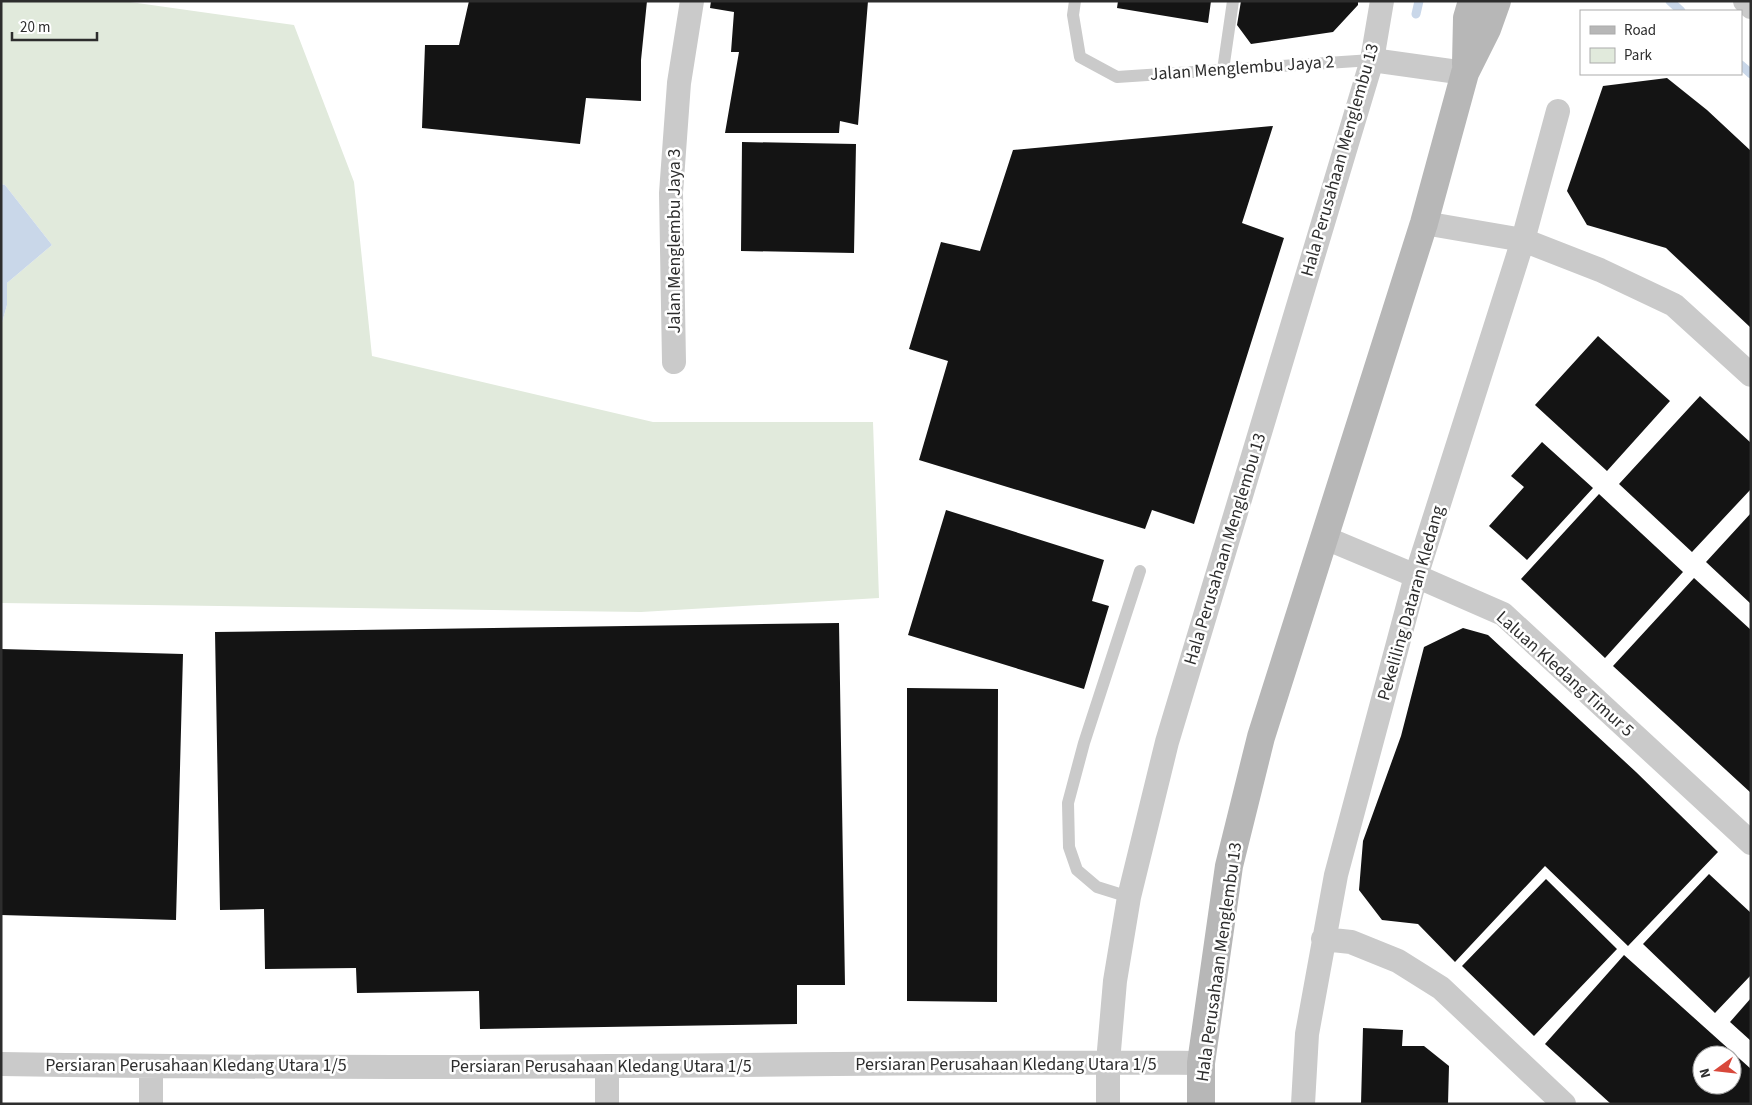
<svg xmlns="http://www.w3.org/2000/svg" width="1752" height="1105" font-family="'Source Sans 3',sans-serif">
	<style>
		.green { fill: #e1eadc }
		.water { fill: #c9d7e9 }
		.lines { fill: none; stroke-linecap: round; stroke-linejoin: round }
		.stream { stroke: #c9d7e9; stroke-width: 9 }
		.building { fill: #141414; fill-rule: evenodd }
		.lane { stroke: #cacaca; stroke-width: 12 }
		.street { stroke: #cacaca; stroke-width: 24 }
		.secondary { stroke: #b7b7b7; stroke-width: 28 }
		.labels { text-anchor: middle; dominant-baseline: central; stroke-width: 5; stroke-linejoin: round; paint-order: stroke }
		.street-label { font-size: 18px; fill: #2d2d2d; stroke: #fff }
	</style>
	<rect width="100%" height="100%" fill="#fff"/>
	<path class="green" d="M1,1H123L294,25L354,182L372,356L653,422H873L879,598L641,612L1,603V326L7,305V283L52,245L5,185L1,184Z"/>
	<path class="water" d="M1,184L5,185L52,245L7,283V305L1,326Z"/>
	<g class="lines">
		<path class="stream" d="M1670,1L1681,11
			M1416,14L1419,1
			M1741,65L1751,74"/>
	</g>
	<path class="building" d="M469,1H647L641,60V101L586,98L580,144L422,128L425,45H459Z
		M711,1H868L858,125L840,121L839,133H725L739,52H731L734,12L710,8Z
		M1118,1H1211L1208,23L1117,8Z
		M1241,1H1358V5L1333,32L1251,44L1237,25Z
		M1667,78L1707,110L1751,151V328L1666,248L1587,225L1567,191L1603,86Z
		M1273,126L1242,223L1284,238L1194,524L1152,510L1145,529L919,460L948,361L909,349L941,242L980,251L1013,150Z
		M742,142L856,144L854,253L741,251Z
		M1598,336L1670,401L1607,471L1535,405Z
		M1700,396L1751,443V489L1692,552L1619,484Z
		M1542,442L1593,488L1527,560L1489,526L1524,487L1511,476Z
		M1599,494L1683,572L1605,658L1521,579Z
		M946,510L1104,560L1092,601L1109,606L1084,689L908,635Z
		M1751,513V604L1706,562Z
		M1694,578L1751,630V793L1613,666Z
		M839,623L845,985H797V1024L480,1029L479,991L357,993L356,968L265,969L264,909L220,910L215,632Z
		M1463,628L1488,635L1636,772L1718,852L1628,946L1545,866L1455,962L1418,924L1382,920L1359,890L1363,841L1401,736L1424,647Z
		M1,649L183,654L176,920L1,915Z
		M907,688L998,689L997,1002L907,1001Z
		M1709,874L1751,913V975L1715,1013L1643,944Z
		M1546,879L1617,949L1534,1036L1462,966Z
		M1624,955L1751,1069V1104H1611L1545,1044ZM1702,1055H1732V1085H1702Z
		M1751,998V1041L1730,1022Z
		M1363,1028L1403,1030L1402,1046H1424L1449,1066L1448,1104H1361Z"/>
	<g class="lines">
		<path class="lane" d="M1075,1L1073,15L1080,57L1117,77L1372,60
			M1223,70L1233,1
			M1129,897L1097,887L1077,870L1069,847L1068,803L1084,743L1140,571"/>
		<path class="street" d="M1745,1L1751,7
			M1372,60L1465,73
			M1424,223L1523,240L1600,270L1674,305L1751,375
			M674,362L671,193L679,83L692,1
			M1323,537L1416,576L1503,614L1751,843
			M1323,939L1351,942L1398,961L1441,988L1564,1104
			M1,1064C204,1067 407,1068 610,1066C807,1065 1004,1061 1201,1063
			M607,1066V1104
			M151,1104V1066
			M1108,1104V1062L1115,981L1129,897L1167,742L1372,60L1382,1
			M1303,1104L1307,1034L1336,875L1416,576L1523,240L1558,111"/>
		<path class="secondary" d="M1466,64L1467,18L1472,1
			M1201,1104V1063L1229,866L1261,737L1424,223L1465,73L1487,29L1497,1"/>
	</g>
	<g class="labels">
		<g class="street-label">
			<text transform="translate(1242 68) rotate(-4)">Jalan Menglembu Jaya 2</text>
			<text transform="translate(1340 160) rotate(-74)">Hala Perusahaan Menglembu 13</text>
			<text transform="translate(674 241) rotate(-90)">Jalan Menglembu Jaya 3</text>
			<text transform="translate(1225 549) rotate(-73)">Hala Perusahaan Menglembu 13</text>
			<text transform="translate(1411 603) rotate(-74)">Pekeliling Dataran Kledang</text>
			<text transform="translate(1565 674) rotate(42)">Laluan Kledang Timur 5</text>
			<text transform="translate(1219 962) rotate(-82)">Hala Perusahaan Menglembu 13</text>
			<text x="1006" y="1064">Persiaran Perusahaan Kledang Utara 1/5</text>
			<text x="196" y="1065">Persiaran Perusahaan Kledang Utara 1/5</text>
			<text x="601" y="1066">Persiaran Perusahaan Kledang Utara 1/5</text>
		</g>
	</g>
	<rect width="1752" height="1105" fill="none" stroke="#2d2d2d" stroke-width="5"/>
	<rect x="1580" y="10" width="162" height="65" fill="#ffffff" stroke="#ababab"/>
	<rect x="1590" y="26" width="25" height="8" fill="#b7b7b7" stroke="#ababab"/>
	<text x="1624" y="35" font-size="15" fill="#2d2d2d">Road</text>
	<rect x="1590" y="48" width="25" height="15" fill="#e1eadc" stroke="#ababab"/>
	<text x="1624" y="60" font-size="15" fill="#2d2d2d">Park</text>
	<g transform="translate(1717 1070) rotate(255)"><circle r="24" fill="#ffffff" stroke="#ababab"/>
	<path d="M0-4L9 19L0 12L-9 19Z" fill="#d8483b"/>
	<text y="-8" font-size="14" font-weight="bold" text-anchor="middle" fill="#2d2d2d">N</text>
	</g>
	<path d="M12 32v8h85v-8" fill="none" stroke="#2d2d2d" stroke-width="2.5"/>
	<text x="20" y="32" font-size="15" fill="#2d2d2d" stroke="#ffffff" stroke-width="4" paint-order="stroke">20 m</text>
</svg>
